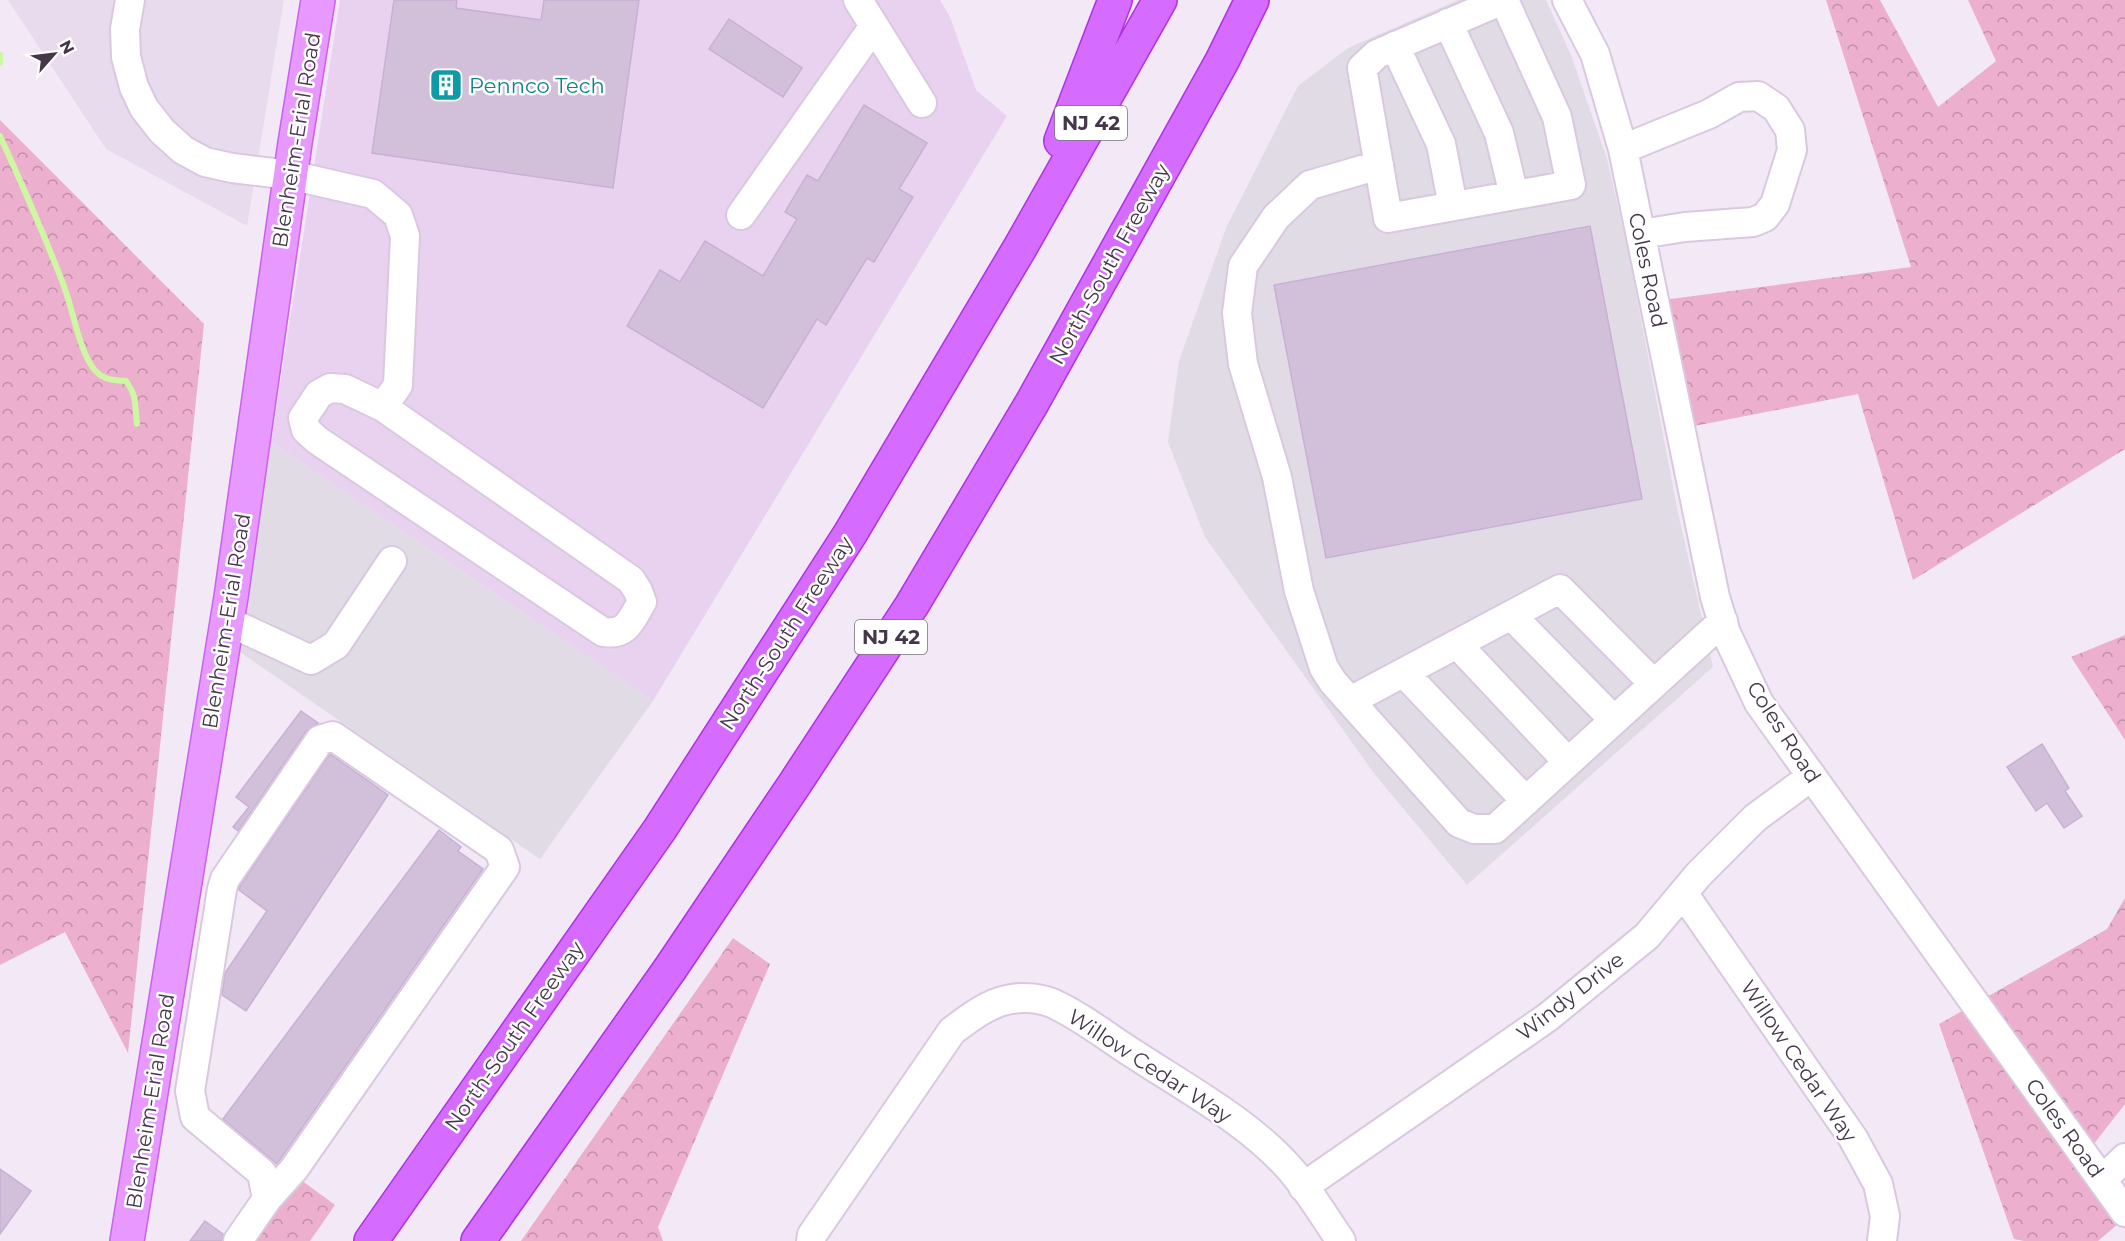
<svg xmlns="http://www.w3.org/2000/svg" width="2125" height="1241" font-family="Montserrat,sans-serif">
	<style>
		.residential { fill: #e9dbee }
		.industrial { fill: #e1dbe5 }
		.education { fill: #e9d2f0 }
		.forest { fill: url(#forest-crowns) }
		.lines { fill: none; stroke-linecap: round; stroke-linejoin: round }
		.stream { stroke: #cff6a2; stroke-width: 6 }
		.building { fill: #d2c0db; stroke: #c8b0d4; stroke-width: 1.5 }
		.minor-casing { stroke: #d9c8e0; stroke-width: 32 }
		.major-casing { stroke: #cb60ed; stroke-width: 36 }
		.highway-casing { stroke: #b030e9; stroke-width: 36 }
		.minor { stroke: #fff; stroke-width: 28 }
		.major { stroke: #e899ff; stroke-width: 33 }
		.highway { stroke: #d66bff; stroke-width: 33 }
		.labels { text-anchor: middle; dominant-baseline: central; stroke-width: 5; stroke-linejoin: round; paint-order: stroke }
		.shield { fill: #fff; stroke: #7c7380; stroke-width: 1.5 }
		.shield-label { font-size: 20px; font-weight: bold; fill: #44374a }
		.culture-label { font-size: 21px; fill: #0d838f; stroke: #fff; text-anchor: start }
		.street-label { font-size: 21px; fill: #44374a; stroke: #fff }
	</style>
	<defs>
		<pattern id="forest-crowns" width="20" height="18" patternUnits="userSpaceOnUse" patternTransform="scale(1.5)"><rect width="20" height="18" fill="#ecafcd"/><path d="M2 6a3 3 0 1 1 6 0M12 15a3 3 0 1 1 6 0" fill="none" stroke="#c18fa8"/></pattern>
	</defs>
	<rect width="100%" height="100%" fill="#f3e9f6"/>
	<path class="residential" d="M8,0H284L247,226L106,149Z"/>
	<path class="industrial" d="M1458,0H1546L1571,55L1607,159L1627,246L1678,513L1713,667L1467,885L1376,776L1205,537L1168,442L1179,361L1226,228L1298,86L1348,48Z
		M271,442L653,701L540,859L240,652Z"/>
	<path class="education" d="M340,0H940L950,17L976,90L1007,116L653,701L271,442Z"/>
	<path class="forest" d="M1826,0H1880L1938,107L1996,61L1968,0H2125V449L1913,580L1858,394L1679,429L1656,301L1911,267Z
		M0,120L204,324L128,1053L65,932L0,965Z
		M2125,635V740L2071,657Z
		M2125,898V1104L2082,1159L2125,1218L2098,1241H2024L2014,1239L1939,1024L2107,929Z
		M733,938L770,964L658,1227L663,1241H521Z
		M301,1180L335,1205L310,1241H253Z"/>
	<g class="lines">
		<path class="stream" d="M0,55V63
			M0,136C22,184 43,232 62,281C73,307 77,345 93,368C102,380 112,380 126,381C137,395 135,407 137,424"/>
	</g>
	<path class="building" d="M394,0H457L456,8L541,20L544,0H639L613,188L372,153Z
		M729,19L802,68L783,97L709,49Z
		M864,105L927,143L899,189L913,197L874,262L867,258L826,325L817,319L763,408L627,326L660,270L680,282L705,241L763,276L797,219L785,212L807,175L818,181Z
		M1590,226L1642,499L1326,558L1274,285Z
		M301,711L318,723L306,731L238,831L233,827L249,807L236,797Z
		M2042,744L2069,788L2065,791L2082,816L2064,828L2047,803L2036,811L2007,767Z
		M330,754L388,795L246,1011L222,995L225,973L267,911L239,890L240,886Z
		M439,830L461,847L458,851L483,869L277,1164L223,1119Z
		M0,1169L31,1191L0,1234Z
		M205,1221L223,1234L222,1241H190Z"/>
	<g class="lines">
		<defs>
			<path id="minor" d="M130,0L125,29L126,57L134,87L144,108L162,131L183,150L205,162L232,168L290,175L373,194L398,215L405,236L398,385L383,407
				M858,0L922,103
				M1503,0L1377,54L1362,68L1388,218L1571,185L1557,117L1504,0
				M1567,0L1595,54L1623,149L1715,597L1726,633L1759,703L2125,1212
				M1448,23L1499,133L1514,195
				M1395,46L1441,144L1453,206
				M1623,149L1709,114L1739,97L1758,96L1776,108L1790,130L1792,150L1775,204L1765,217L1753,222L1685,227L1641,234
				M1379,165L1310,185L1276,217L1243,266L1237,313L1243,364L1277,477L1299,591L1324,668L1333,682L1459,823L1474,829H1495L1723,621
				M741,215L874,26
				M330,388L345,389L383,407L631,580L638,591L642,602C631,620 627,636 603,632L317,440L306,430L303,418L319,394Z
				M1511,615L1614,720
				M227,621L311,660L336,645L392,561
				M1457,644L1568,762
				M1404,673L1526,801
				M1350,701L1560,589L1654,684
				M1683,893L1853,1138L1878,1184L1885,1216L1882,1241
				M2102,1180L2125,1158
				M1303,1187L1548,1017L1647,936L1699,874L1755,818L1812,776
				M238,1241L267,1199L262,1173L195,1117L190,1091L222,889L225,879L320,740L333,736L499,850L505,867L294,1169L267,1199
				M811,1241L812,1235L952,1031C973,1015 996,997 1025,998C1033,998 1044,1000 1052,1003C1083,1017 1108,1038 1137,1056C1189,1090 1250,1123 1291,1170C1310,1192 1325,1218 1341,1241"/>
			<path id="major" d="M127,1241L231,597L295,143L318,0"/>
			<path id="highway" d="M1061,141L1115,0
				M371,1241L660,829L850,534L1021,246L1160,0
				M478,1241L670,969L794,785L912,605L1032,403L1222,61L1252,0"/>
		</defs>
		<use href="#minor" class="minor-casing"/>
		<use href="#major" class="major-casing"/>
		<use href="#highway" class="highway-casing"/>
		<use href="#minor" class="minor"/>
		<use href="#major" class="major"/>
		<use href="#highway" class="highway"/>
	</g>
	<defs>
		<symbol id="building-square" viewBox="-11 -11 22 22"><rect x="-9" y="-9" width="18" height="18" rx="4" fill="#0f9aa8" stroke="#fff"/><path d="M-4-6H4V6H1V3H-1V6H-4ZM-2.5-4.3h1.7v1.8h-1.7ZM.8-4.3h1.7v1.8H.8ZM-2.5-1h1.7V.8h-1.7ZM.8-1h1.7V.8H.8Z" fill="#fff"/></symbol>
	</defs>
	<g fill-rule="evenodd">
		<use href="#building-square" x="427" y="66" width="38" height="38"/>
	</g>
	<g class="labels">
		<g class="shield">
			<rect x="1055" y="106" width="72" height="34" rx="4.5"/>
			<rect x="855" y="620" width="72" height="34" rx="4.5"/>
		</g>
		<g class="shield-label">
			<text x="1091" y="123">NJ 42</text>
			<text x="891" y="637">NJ 42</text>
		</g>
		<g class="culture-label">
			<text x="469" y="85">Pennco Tech</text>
		</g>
		<g class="street-label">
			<text transform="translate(296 140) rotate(-81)">Blenheim-Erial Road</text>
			<text transform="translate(1109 264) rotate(-61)">North-South Freeway</text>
			<text transform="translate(1648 270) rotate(78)">Coles Road</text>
			<text transform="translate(226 621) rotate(-81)">Blenheim-Erial Road</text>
			<text transform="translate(786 633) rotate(-57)">North-South Freeway</text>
			<text transform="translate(1784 732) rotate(57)">Coles Road</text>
			<text transform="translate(1570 996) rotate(-38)">Windy Drive</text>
			<text transform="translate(514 1036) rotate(-55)">North-South Freeway</text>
			<text transform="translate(1799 1061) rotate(56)">Willow Cedar Way</text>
			<text transform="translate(1150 1066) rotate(33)">Willow Cedar Way</text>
			<text transform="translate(150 1101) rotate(-81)">Blenheim-Erial Road</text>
			<text transform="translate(2065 1128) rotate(54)">Coles Road</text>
		</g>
	</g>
	<g transform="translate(54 54) rotate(62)" stroke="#ffffff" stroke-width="4.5" paint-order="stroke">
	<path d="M0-4.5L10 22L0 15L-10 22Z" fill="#44374a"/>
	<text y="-9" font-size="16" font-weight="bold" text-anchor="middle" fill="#44374a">N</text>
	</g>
</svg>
